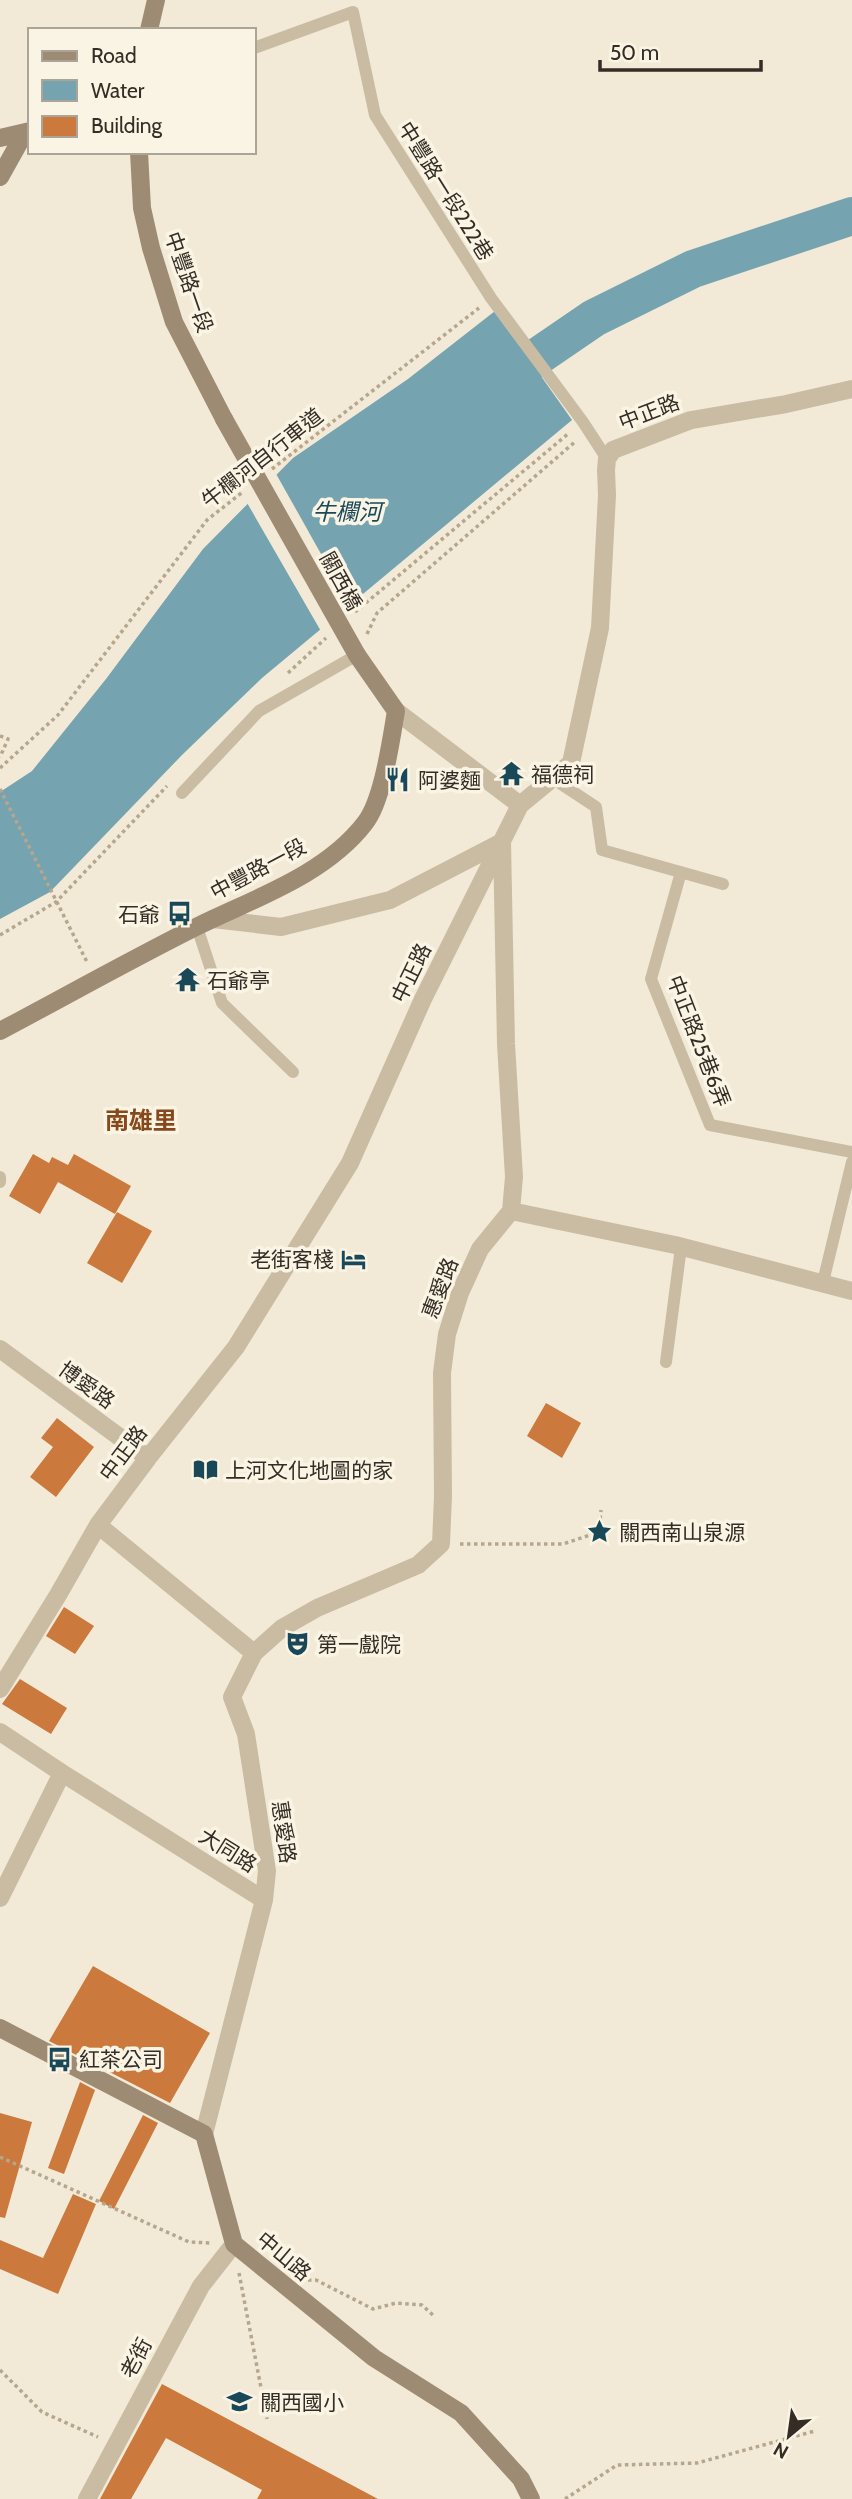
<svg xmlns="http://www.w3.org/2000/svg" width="852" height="2499" font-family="Cabin,'Noto Sans TC',sans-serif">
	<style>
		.water { fill: #75a3b0 }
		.pier { fill: #f2ead7 }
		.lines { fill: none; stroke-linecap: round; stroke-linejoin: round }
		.river { stroke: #75a3b0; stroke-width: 38 }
		.building { fill: #cb793c }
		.path { stroke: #b6a68d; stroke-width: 3.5; stroke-dasharray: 3.5 3.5; stroke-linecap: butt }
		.lane { stroke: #cabca3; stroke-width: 12 }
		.street { stroke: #cabca3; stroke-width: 18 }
		.secondary { stroke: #9e8b74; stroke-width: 18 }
		.secondary-bridge { stroke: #9e8b74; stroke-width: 18 }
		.labels { text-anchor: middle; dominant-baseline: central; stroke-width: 7; stroke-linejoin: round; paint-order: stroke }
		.street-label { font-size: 21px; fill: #352d25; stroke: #faf4e4 }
		.poi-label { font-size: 21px; fill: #352d25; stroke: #faf4e4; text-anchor: start }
		.water-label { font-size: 23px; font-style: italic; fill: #194858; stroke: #faf4e4 }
		.quarter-label { font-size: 24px; font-weight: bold; fill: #87481b; stroke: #faf4e4 }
	</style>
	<rect width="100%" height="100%" fill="#f2ead7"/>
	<path class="water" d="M495,311L572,420L262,678L182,755L50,892L0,919V792L32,771L106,679L203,549L293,458L408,379Z"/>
	<path class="pier" d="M275,472L352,609L322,633L246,501Z"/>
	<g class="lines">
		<path class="river" d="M499,388L512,374L594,318L693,269L852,216"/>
	</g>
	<path class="building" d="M33,1154L49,1163L52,1157L68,1165L74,1154L131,1186L115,1214L58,1182L40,1214L9,1196Z
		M117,1212L152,1231L122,1283L87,1263Z
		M546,1403L581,1423L562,1458L527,1436Z
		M57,1418L94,1447L56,1497L30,1477L53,1447L41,1438Z
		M64,1607L94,1626L75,1654L46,1636Z
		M20,1679L67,1708L51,1734L2,1704Z
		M93,1966L210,2033L170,2103L49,2041Z
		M80,2082L95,2090L64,2174L48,2168Z
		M0,2113L32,2122L5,2218L0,2217Z
		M143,2115L158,2123L114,2209L99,2201Z
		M73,2194L96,2204L58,2294L0,2269V2240L43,2258Z
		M162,2384L378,2499H257L262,2490L166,2438L131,2499H100Z"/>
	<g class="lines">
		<path class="path" d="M272,469L479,308
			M355,612L569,433
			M367,634L377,613L576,441
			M288,673L326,638
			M0,736L8,739L0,757
			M0,768L58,715L207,520L244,491
			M0,789L87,962
			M0,935L56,902L167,786
			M460,1544H563L599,1532L601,1510
			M0,2157L189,2242L211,2243
			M239,2273L267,2419
			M308,2280H316L373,2309L396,2303L422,2305L434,2316
			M0,2370L42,2412L98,2437
			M565,2499L617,2465L697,2463L815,2431"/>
		<path class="lane" d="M254,48L353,12L375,115L491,298L583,422L607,459
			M552,778L596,807L602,850L723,884
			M182,793L259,711L357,655
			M681,872L651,979L710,1125L852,1152
			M197,927L222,1003L293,1072
			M0,1177V1182
			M823,1282L852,1162
			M666,1362L681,1247"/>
		<path class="street" d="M396,711L520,805
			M511,1211L675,1245L852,1291
			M0,1349L148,1458
			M98,1525L254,1653L282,1628L317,1608L418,1565L441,1544L443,1496L442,1373L447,1334L460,1293L480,1249L511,1211L514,1177L506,1044L502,842L390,900L281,927L213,919
			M0,1689L58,1595L98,1525L148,1458L236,1347L350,1163L423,999L520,805L571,763L600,628L607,495L606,470L607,459L613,450L691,420L786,404L852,389
			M0,1732L62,1773L264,1900
			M0,1898L62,1773
			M204,2134L264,1900L267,1871L246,1734L232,1697L254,1653
			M87,2499L201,2286L234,2244"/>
		<path class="secondary" d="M149,30L156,0
			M0,138L30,131
			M139,152L142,208L151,248L174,322L224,419
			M0,177L24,134
			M0,1031C66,996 132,959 198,926C255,898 325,875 365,823C383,800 391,740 396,711L357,655
			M0,2028L204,2134L234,2244L374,2358L461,2413L521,2479L531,2499"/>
		<path class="secondary-bridge" d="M224,419L357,655"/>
	</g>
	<defs>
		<symbol id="temple-bare" viewBox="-9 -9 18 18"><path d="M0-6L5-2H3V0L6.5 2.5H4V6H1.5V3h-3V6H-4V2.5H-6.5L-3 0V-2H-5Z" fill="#194858" stroke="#faf4e4" stroke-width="2.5" paint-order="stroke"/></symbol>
		<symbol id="restaurant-bare" viewBox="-9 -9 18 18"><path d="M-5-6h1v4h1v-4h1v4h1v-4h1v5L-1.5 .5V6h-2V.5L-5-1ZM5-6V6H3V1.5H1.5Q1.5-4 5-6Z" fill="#194858" stroke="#faf4e4" stroke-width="2.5" paint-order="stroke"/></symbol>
		<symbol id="bus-bare" viewBox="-9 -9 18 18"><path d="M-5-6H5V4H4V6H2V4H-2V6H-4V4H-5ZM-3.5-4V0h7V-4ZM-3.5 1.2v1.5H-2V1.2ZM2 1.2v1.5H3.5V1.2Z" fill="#194858" stroke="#faf4e4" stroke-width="2.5" paint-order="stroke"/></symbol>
		<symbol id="hotel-bare" viewBox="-9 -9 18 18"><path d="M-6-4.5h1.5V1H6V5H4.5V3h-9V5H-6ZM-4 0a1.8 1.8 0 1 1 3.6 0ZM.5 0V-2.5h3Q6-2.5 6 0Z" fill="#194858" stroke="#faf4e4" stroke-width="2.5" paint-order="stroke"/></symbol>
		<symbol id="library-bare" viewBox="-9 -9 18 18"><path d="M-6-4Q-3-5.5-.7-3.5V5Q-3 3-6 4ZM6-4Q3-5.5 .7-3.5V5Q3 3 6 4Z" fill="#194858" stroke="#faf4e4" stroke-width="2.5" paint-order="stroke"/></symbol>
		<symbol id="sight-bare" viewBox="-9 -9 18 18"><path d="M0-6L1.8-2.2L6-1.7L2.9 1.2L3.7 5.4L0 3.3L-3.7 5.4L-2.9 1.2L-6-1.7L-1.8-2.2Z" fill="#194858" stroke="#faf4e4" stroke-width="2.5" paint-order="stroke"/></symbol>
		<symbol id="theatre-bare" viewBox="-9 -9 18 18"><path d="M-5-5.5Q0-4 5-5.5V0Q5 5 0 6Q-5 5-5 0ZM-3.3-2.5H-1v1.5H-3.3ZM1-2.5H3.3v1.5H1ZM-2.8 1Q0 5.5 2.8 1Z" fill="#194858" stroke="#faf4e4" stroke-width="2.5" paint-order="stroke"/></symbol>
		<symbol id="school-bare" viewBox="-9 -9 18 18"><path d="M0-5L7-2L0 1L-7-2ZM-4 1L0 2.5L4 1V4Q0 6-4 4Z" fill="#194858" stroke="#faf4e4" stroke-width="2.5" paint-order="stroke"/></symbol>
	</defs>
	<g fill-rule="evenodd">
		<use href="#temple-bare" x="494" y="756" width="35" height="35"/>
		<use href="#restaurant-bare" x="380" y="762" width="35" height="35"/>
		<use href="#bus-bare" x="162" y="896" width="35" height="35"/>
		<use href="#temple-bare" x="170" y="962" width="35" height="35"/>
		<use href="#hotel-bare" x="336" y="1242" width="35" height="35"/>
		<use href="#library-bare" x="188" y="1452" width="35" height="35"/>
		<use href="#sight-bare" x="582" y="1514" width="35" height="35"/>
		<use href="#theatre-bare" x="280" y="1626" width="35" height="35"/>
		<use href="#bus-bare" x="42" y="2042" width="35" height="35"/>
		<use href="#school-bare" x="222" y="2384" width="35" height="35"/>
	</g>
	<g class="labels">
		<g class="street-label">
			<text transform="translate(446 191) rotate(58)">中豐路一段222巷</text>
			<text transform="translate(189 282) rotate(71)">中豐路一段</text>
			<text transform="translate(649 412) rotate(-21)">中正路</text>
			<text transform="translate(262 458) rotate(-38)">牛欄河自行車道</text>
			<text transform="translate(341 581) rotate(61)">關西橋</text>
			<text transform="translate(258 869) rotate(-28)">中豐路一段</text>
			<text transform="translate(411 973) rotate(-64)">中正路</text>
			<text transform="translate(699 1041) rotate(69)">中正路25巷6弄</text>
			<text transform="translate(440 1288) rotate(-69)">惠愛路</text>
			<text transform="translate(87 1385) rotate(36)">博愛路</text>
			<text transform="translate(123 1453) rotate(-53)">中正路</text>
			<text transform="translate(284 1832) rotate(82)">惠愛路</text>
			<text transform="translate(228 1850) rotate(32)">大同路</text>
			<text transform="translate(284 2256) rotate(40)">中山路</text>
			<text transform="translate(136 2358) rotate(-62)">老街</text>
		</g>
		<g class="poi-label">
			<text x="531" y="774">福德祠</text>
			<text x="418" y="780">阿婆麵</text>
			<text x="160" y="914" text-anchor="end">石爺</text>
			<text x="207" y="980">石爺亭</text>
			<text x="334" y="1259" text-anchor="end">老街客棧</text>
			<text x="225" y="1470">上河文化地圖的家</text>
			<text x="619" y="1532">關西南山泉源</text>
			<text x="317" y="1644">第一戲院</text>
			<text x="79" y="2059">紅茶公司</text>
			<text x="260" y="2402">關西國小</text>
		</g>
		<g class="water-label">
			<text x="347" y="512">牛欄河</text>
		</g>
		<g class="quarter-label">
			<text x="141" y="1120">南雄里</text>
		</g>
	</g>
	<rect x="28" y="28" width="228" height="126" fill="#faf4e4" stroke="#aba498" stroke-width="2"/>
	<rect x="42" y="51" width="35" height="10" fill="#9e8b74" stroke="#aba498" stroke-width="2"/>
	<text x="91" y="63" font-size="21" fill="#352d25">Road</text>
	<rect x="42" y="80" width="35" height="21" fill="#75a3b0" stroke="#aba498" stroke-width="2"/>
	<text x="91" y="98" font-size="21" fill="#352d25">Water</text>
	<rect x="42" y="116" width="35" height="21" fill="#cb793c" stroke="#aba498" stroke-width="2"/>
	<text x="91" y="133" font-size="21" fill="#352d25">Building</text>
	<g transform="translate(789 2436) rotate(209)" stroke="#faf4e4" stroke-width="5" paint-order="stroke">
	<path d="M0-5L12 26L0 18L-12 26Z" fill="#352d25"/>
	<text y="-10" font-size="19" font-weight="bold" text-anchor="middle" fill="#352d25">N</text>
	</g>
	<path d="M600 60v10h161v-10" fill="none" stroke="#352d25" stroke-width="3.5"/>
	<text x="610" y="60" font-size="21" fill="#352d25" stroke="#faf4e4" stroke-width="5" paint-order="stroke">50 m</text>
</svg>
